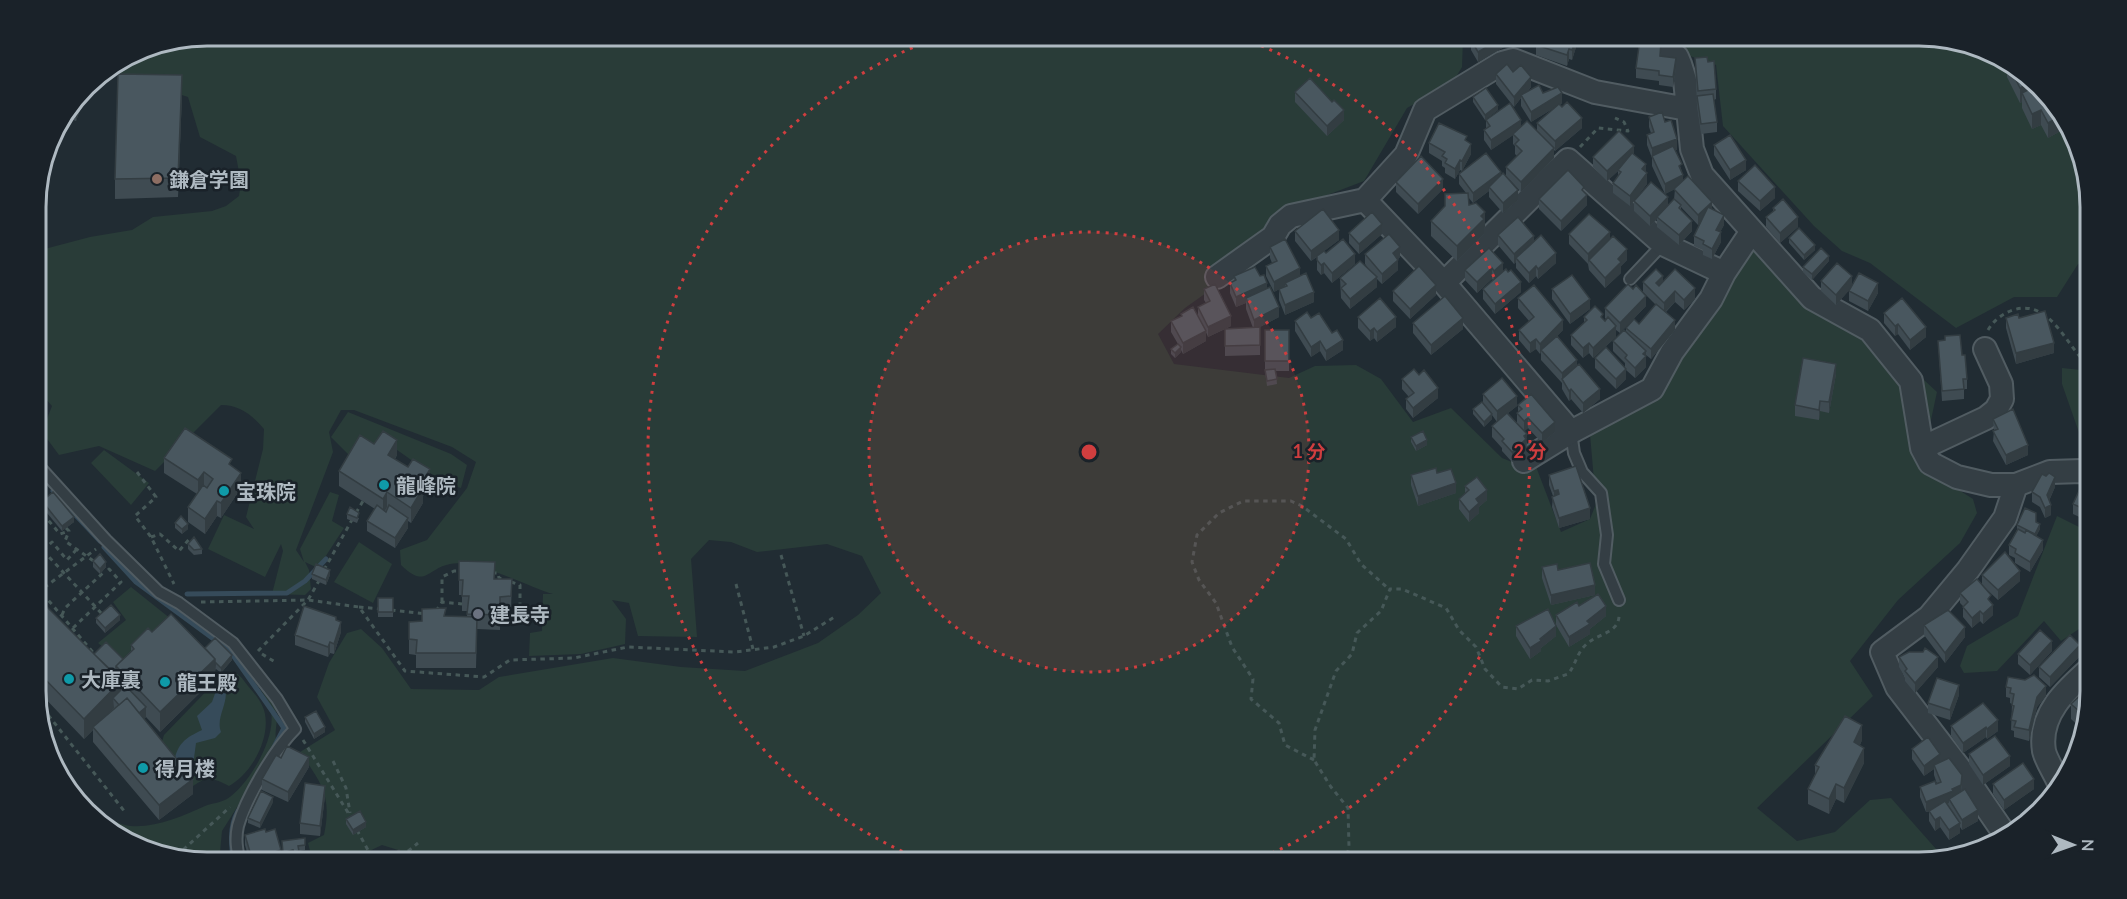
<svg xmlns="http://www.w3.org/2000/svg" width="2127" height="899" font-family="Lato,'Noto Sans JP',sans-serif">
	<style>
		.green { fill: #293c38 }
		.water { fill: #364b5a }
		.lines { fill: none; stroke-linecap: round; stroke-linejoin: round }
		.stream { stroke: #364b5a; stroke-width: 5 }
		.lane-casing { stroke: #515c62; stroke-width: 14 }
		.street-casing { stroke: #515c62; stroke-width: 26 }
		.path { stroke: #465858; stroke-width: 3; stroke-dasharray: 4.5 4.5; stroke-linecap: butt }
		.lane { stroke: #343e44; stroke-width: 10 }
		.street { stroke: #343e44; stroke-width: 22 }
		.wall { fill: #3f4b52 }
		.shaded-wall { fill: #333d42 }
		.building { fill: #49575f; stroke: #333d42; stroke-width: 1.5 }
		.ring { fill: none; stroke: #d03e3f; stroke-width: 3; stroke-dasharray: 3 6 }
		.education-dot { fill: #8d6e63; stroke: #1a2229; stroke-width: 2 }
		.culture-dot { fill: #0f9aa8; stroke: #1a2229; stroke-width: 2 }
		.worship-dot { fill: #6b7280; stroke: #1a2229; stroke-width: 2 }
		.labels { text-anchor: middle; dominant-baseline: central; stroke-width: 5; stroke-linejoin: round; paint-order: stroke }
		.poi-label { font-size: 20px; font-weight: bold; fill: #aeb9c1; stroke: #1a2229; text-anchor: start }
		.rim { fill: none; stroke: #aeb9c1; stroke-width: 3 }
		.centre { fill: #d03e3f; stroke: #1a2229; stroke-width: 3 }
		.ring-label { font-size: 18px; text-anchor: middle; font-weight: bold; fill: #d03e3f; stroke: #1a2229; stroke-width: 5; stroke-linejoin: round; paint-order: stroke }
	</style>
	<rect width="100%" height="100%" fill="#212c33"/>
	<path class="green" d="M208,36H1467L1463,38L1462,67L1453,82L1407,108L1364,181L1317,199L1251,261L1185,308L1158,334L1174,364L1289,378L1315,366L1356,365L1381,379L1413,422L1451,408L1502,458L1527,468L1535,464L1561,532L1590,519L1596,504L1590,434L1653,403L1695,328L1751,250L1812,298L1870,330L1937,392L1921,466L1973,499L1977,513L1960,543L1898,600L1850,661L1873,696L1757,808L1797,841L1835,832L1870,800L1891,798L1944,858L1930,863H414L398,850L382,845L344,863H313L308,843L324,835C332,796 322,784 300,752L335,730L317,697L329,663L347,633L361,629L382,648L411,689L479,690L499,677L613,658L681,667L745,671L818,643L858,615L881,593L862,556L827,544L757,552L731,542L709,540L691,559L697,637L638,636L629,603L612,600L626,619L625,644L581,654L529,656L530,633L542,631L543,594H553C528,587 474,558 450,564C426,569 426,589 401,565L400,550L427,540L467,488L476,462L452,447L354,410H341L329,432L333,452L296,550L304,562L300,549L330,492L339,495L332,521L344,528L318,568L305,562L309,570L311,589L305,595L272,594L283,551L281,544L265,577L208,549L224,515L254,529L246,517L263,449L264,429C252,415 240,405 221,405L155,471L99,446L59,455L42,432L52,406L37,389V251L90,237L132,230L153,217L212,211L226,206L239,196L241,183L236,156L200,137L188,97L106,71L142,49Z
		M1659,36H1919L1985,49L2055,103L2089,185L2090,263L2078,264L2057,297H2014L1956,328L1870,263L1842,251L1814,226L1723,126L1716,65L1681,53Z
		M2062,368L2090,371V464L2062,384Z
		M348,412L451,454L467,465L461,488C439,483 414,461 394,448L351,457L331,437Z
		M104,450L149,483L131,505L91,463Z
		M2057,516L2091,533V621L2061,641L2044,621L1997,671L1964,673L1960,666L1967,646L2018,616Z
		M359,542L392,564L373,603L334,582Z
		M131,587L176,623L123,664L98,643L126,620L113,602Z
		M217,636C235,652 272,686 276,711C279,722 273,732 277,744L222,831L219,863L142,850L71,794C88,804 111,824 131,826C156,828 183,816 205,806C212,803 220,803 227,799C249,785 279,735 270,708C262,683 238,663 219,645Z
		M231,671C240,674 242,678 248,686C255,694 263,703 265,714C270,740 251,774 229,786C214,778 207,776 193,786L161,745L164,735L221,676Z"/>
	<path class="water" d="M224,686C231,701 215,716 221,732L215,738L196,743L191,781L174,763C177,744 185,738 202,730L197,716L212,702L217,688Z"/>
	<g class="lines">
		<path class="stream" d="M53,491L100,541
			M37,525L38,526
			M104,547L136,582L230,651L284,728L272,751
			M187,594L287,593L305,581L326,559
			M234,863C231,846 229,827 238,811"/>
		<defs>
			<path id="lane" d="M1630,279L1663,244
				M1571,432L1574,453L1582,472L1601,493L1607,535L1604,564L1619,600
				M37,464L106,540L159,592L179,603L233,643L277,699L295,729C274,750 246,798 238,826C235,839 237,850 240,863"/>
			<path id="street" d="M1650,36L1677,57L1680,64L1685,80L1692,149L1702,175L1812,298L1870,330L1911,381L1922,448L1930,463L1957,477L1991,485H2016L2050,472L2082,471L2090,475
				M1217,277L1273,237L1280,225L1291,216L1365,200
				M1444,283L1568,160L1663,244L1724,273
				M1571,432L1444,283L1365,200L1406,155L1425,110L1502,63L1513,60L1595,92L1687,109
				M1922,448L1986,418L1996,410L2002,399L2001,384L1985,349
				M1524,461L1571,432L1652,389L1672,352L1711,299L1724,273L1752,231
				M2058,781C2054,772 2046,760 2044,751C2038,714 2067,689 2091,668
				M2006,836L1960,769L1897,687L1882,652L1929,617L1968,570L2005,518L2016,485"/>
		</defs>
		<use href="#lane" class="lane-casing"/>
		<use href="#street" class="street-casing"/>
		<path class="path" d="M1580,147L1598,128L1628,131L1624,122L1615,118
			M1988,330C1994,320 2002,314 2013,310C2051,298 2066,347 2090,367
			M137,472L156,497L135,516L151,537L174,584
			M37,507L60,534L69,531
			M356,513L363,501
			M66,528L69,531L65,541L95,562
			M151,537L160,534L179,551L191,537
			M37,544L103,615
			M43,550L52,542L67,560L76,550
			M781,555L804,636
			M324,570L353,518
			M492,573H498L499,578L504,580
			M511,582L520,585V607L526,617
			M736,584L753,649
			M37,587L97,657
			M37,593L96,549
			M201,602L308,600L359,607L405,671L484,677L510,660L574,658L628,647L735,652L774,647L804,636L836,616
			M442,602V577L454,571H461
			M359,607L381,609
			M391,610L426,614
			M436,611L442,602L462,604
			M62,615L65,608L104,572
			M73,628L121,582L109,569L105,573
			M258,651L308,600L320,579
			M262,654L275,662
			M37,701L125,812
			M303,740L352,819
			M1314,760L1285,745L1279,723L1251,699L1253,679L1232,647L1216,603L1199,580L1192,562L1197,535L1219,513L1243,501H1291L1302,506L1346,539L1361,564L1389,589
			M333,761L346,788L350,813
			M357,830L375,863
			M166,855L184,849L230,807
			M401,857L418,843
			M1344,863L1349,848L1348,808L1331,787L1314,760L1315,730L1336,671L1352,654L1357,633L1381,611L1390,589H1402L1446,608L1459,630L1476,647L1485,669L1502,687L1518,689L1532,680L1548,681L1568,674C1577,663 1576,652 1589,642C1601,633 1620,632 1619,614"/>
		<use href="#lane" class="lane"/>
		<use href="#street" class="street"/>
	</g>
	<path class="wall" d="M1471,36H1504V47L1478,62L1471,50V40L1473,39Z
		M1578,36V41L1572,60L1569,59L1567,66L1536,55V45Z
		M1661,52V56L1676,68L1673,87L1659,85V81L1636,78V68Z
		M1695,58L1708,62L1716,89V99L1714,100L1717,122V132L1701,134L1697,106Z
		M2007,66L2055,103L2066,128L2048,138L2041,125L2032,129L2022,108V102L2020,103L2007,77Z
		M1513,72L1531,87L1527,92L1543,93L1562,103L1560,105L1582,128L1555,151L1554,150V158L1521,192L1509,179L1518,200L1503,213L1489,197V191L1473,203L1468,197L1469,205L1485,227L1484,229V234L1457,261L1431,236V221L1466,193L1459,184V174L1506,177V167L1517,156L1515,154V146L1513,144V135L1491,150L1484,140V130L1486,129V120L1521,127L1537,131V123L1554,108L1531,122L1521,106V98L1514,107L1496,84V74Z
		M89,85L76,121L65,117Z
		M1295,92L1344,120L1327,136L1295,102Z
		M182,94L178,197L115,199V179Z
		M1473,97L1498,110L1485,120L1473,102Z
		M1649,117L1665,122L1677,150H1675L1682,172L1683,181L1712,209L1724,225L1720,232L1721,242L1712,259L1703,255V250L1694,246V236L1702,221L1698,225L1681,207V210L1692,231L1679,245L1657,227V219L1650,226L1634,211V201L1668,206L1674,199L1675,189L1665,194L1652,166V158L1647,145V135L1651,133L1649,127Z
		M1467,141L1471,154L1462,171L1460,170L1455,179L1445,173V168L1442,166V161L1429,153V143Z
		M1714,145L1746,170L1730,180L1714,155Z
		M1634,155L1646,172L1647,184L1630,206L1613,193V183L1618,177V171L1607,181L1593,167V157Z
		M1738,181L1775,198L1760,211L1738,191Z
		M1396,182L1443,189L1418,214L1396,192Z
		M1584,193L1587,205L1561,231L1539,209V199Z
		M1773,208L1798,227L1780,243L1766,227V217L1773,212Z
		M1295,231L1339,240L1324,251L1326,253L1355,264L1332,283L1324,273L1321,275L1317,270V257L1311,261L1295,241Z
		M1349,233L1382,234L1359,254L1349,243Z
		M1569,234L1610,239L1627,260L1621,266V273L1605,288L1589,270L1588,264L1569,244Z
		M1498,235L1534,241L1556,263L1538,279L1536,276L1529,283L1516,268V262L1514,264L1498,245Z
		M1789,238L1815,250L1804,260L1789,243Z
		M1270,247L1300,276L1314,302L1285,315L1279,300V289L1285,286L1274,292L1266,276V266L1272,263L1270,258Z
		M1489,248L1503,272L1521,292L1495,314L1483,299V289L1493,280L1492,279L1477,293L1465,280V270Z
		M1365,254L1400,257L1398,259V270L1382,284L1377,279V287L1350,309L1341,298L1340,278L1370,271L1365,264Z
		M1829,261L1812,280L1803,272V267Z
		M1234,276H1260L1267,289L1279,317L1260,327V355L1225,356V329L1208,337L1206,332V341L1183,354L1181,350V352L1175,358L1171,354V349L1178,344L1171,332V321L1181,316V314L1198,316V307L1206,303L1204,300V289L1231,326L1225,329L1253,328L1246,309V303L1236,307L1230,293V283L1234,281Z
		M1821,281L1852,285L1878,293L1868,311L1849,301V291L1850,289L1836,305L1821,291Z
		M1643,282H1663L1695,299L1684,310L1675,302L1666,312L1675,330L1651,359L1646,355V367L1635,378L1626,370V379L1616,389L1595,368V358L1625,367V363L1613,351V341L1626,332V328L1639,324L1656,305L1643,292Z
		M1552,289L1590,309L1570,324L1552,299Z
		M1393,291L1436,295L1410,319L1393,301Z
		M1518,298L1563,330L1557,336L1600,399L1583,413L1571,399L1569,401L1562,389V383L1541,360V352L1540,354L1536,349L1530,353L1519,340V330L1529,321L1518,308Z
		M1646,306L1620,333L1616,330V337L1593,358L1589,353L1583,358L1571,345V335L1584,323V317L1603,319L1605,321L1606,319L1605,318V308Z
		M1884,313L1926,337L1910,350L1898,334L1895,336L1884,323Z
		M1358,317L1396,327L1377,342L1374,338L1370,341L1358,328Z
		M1311,318L1343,350L1326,361L1320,351L1311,357L1295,331V321Z
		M2006,318H2019L2054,353L2016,364L2006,328Z
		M1413,323L1463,329L1431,355L1413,333Z
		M1265,330H1289V371H1276L1277,384L1267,386L1265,371Z
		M1945,336L1962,355L1967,379V389H1964V399L1942,401L1938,341L1945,340Z
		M1836,374L1829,413L1820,411L1819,420L1795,416V405Z
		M1402,379L1438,398L1413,418L1406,409V399L1409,397L1402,389Z
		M1483,394L1517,406L1508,413L1517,423V413L1518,412V405L1555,432L1542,443L1528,428L1524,431L1527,444L1526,449L1512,462L1502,451V448L1492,437V426L1497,422L1492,415V419L1484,427L1473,414V409L1483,403Z
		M1993,419L2028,455L2006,465L1993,441L1994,431Z
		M1411,437L1427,445L1416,451L1411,442Z
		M374,444L397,455L395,459L430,484L423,496V503L411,523L408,521V528L395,548L367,531V521L375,509L339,486V471Z
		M164,458L232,467L241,488L221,518L217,516L205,534L188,522V507L197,494L164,473Z
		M1437,473L1456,493L1418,506L1411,485V475Z
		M1549,475L1590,519L1559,528L1552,507L1553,496L1549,485Z
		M2090,483V522L2073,514V504Z
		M1465,486L1487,500L1479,507V513L1469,522L1459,509V499L1465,493Z
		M2055,487L2049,501L2051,515L2045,518L2040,507L2032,502V492Z
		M42,501L74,522L62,531L42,507Z
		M347,514L359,518L357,523L347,519Z
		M2036,522L2040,529L2036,536L2043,550L2030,572L2015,563V558L2009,555V545L2017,530V525Z
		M175,523L188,529L182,534L175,528Z
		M188,544L202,549V554L194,555L188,549Z
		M93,561L106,567L100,574L93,567Z
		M459,561L495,579H512L511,611H500V630L477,629L476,668H416V655L409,654V622L422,621L446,616L467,617V611H462V595H459Z
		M1542,567L1558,570L1595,595L1551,605L1542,578Z
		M312,574L330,575L326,585L312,579Z
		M1982,575L2020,581L1998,600L1982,585Z
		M1960,593L1991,602L1993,615L1983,624L1980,621L1972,628L1963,617V606L1960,603Z
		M378,598H393V617H378Z
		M1579,606L1606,616L1590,629V634L1569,647L1556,625V615Z
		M37,610L94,654L123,659L131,651V645L152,632L205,648L232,660L221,673L216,669L215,670V678L160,732L146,717L144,719L193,794L159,820L93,742V730L84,739L37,690Z
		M96,618L120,620L105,633L96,623Z
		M336,620L341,632L334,654L330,653L328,657L295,645V635Z
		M1924,625L1965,637L1945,663L1924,635Z
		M1516,626L1556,636L1541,648V651L1530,659L1516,636Z
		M2052,651L2030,675L2018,664V654Z
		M2080,656L2050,687L2039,677V667Z
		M1899,657L1938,667L1915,693L1905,681V677L1899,667Z
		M2006,687L2046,696L2037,707L2029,741L2014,737V731L2011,730L2012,704L2010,703V698L2006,697Z
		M2091,693L2083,730L2071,719V704Z
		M1959,695L1950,720L1928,713V703Z
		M1983,703L1998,731L1987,739L1986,737L1963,753L1951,736V726Z
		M305,717L325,732L314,739L305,722Z
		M1862,740L1860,745L1864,763L1844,803L1836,799L1829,814L1808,804V789L1815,776V765Z
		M1912,749L1940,762L1962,785L1961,792L1978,821L1962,830L1960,827V833L1949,840L1940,827L1935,831L1929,821V811H1930L1926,812L1920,797V787L1937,784L1934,775V769L1924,776L1912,759Z
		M1969,754L2010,766L1983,785L1969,764Z
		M281,758L309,767L288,802L262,790V779Z
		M1993,784L2034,789L2004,810L1993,794Z
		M325,796L320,836L300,834V823Z
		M273,802L260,828L248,823V818Z
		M2041,802L2022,825L2021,814Z
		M346,819L366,827L353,835L346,824Z
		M266,832L281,854L283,853L282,841L305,845V850L299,851V856L296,857L298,863H250L245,845V835Z"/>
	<path class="shaded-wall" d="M1577,36H1578V41L1572,60V50Z
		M1504,37V47L1478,62V52Z
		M1569,49V59L1567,66V55Z
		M1676,58V68L1673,87V77Z
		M182,75V94L178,197V178Z
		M1531,77V87L1522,97L1521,95V98L1514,107V97Z
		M2030,83L2033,86V96L2022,93V102L2020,103V88Z
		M89,85L76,121V103Z
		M1562,93V103L1531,122V112Z
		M1498,105V110L1485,120V115Z
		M1344,110V120L1327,136V126Z
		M2041,110V125L2032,129V114Z
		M2061,116L2066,128L2048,138V123Z
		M1582,118V128L1555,151V141Z
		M1521,120V130L1491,150V140Z
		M1677,139V150L1652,158V148Z
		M1471,144V154L1462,171V161Z
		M1634,146V157L1607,181V171Z
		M1554,148V158L1521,192V182Z
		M1460,160V170L1455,179V169Z
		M1746,160V170L1730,180V170Z
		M1646,164V174L1642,169Z
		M1501,172V182L1489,187V191L1473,203V193Z
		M1647,173V184L1630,206V196Z
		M1683,175V185L1665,194V184Z
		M1443,179V189L1418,214V204Z
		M1775,187V198L1760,211V201Z
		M1518,190V200L1503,213V203Z
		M1587,195V205L1561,231V221Z
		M1668,197V207L1657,217V219L1650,226V216Z
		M1712,202V212L1698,225V215Z
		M1485,212V227L1484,229V234L1457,261V246Z
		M1724,215V225L1716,240V230Z
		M1798,217V227L1780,243V233Z
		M1692,221V231L1679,245V235Z
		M1382,224V234L1359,254V244Z
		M1339,230V240L1311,261V251Z
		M1610,232V243L1589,260L1588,264V254Z
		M1721,232V242L1712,259V249Z
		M1534,236V246L1516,258V262L1514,264V254Z
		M1815,245V250L1804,260V255Z
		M1400,247V257L1393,264V253Z
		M1627,249V260L1621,266V273L1605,288V278L1618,259Z
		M1556,253V263L1538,279V269Z
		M1355,254V264L1332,283V273Z
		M1829,256V261L1812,280V274Z
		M1398,260V270L1382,284V274Z
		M1324,263V273L1321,275V265Z
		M1503,263V273L1494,281V271Z
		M1536,266V276L1529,283V273Z
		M1300,268V278L1285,283V286L1274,292V282Z
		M1492,268V279L1477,293V282Z
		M1663,276V286L1656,293V283Z
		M1852,276V287L1836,305V295Z
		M1377,277V287L1350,309V299Z
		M1521,282V292L1495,314V304Z
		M1267,283V293L1246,298V303L1236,307V297Z
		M1878,283V293L1868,311V301Z
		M1436,285V295L1410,319V309Z
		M1695,288V299L1684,310V300Z
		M1675,291V302L1664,313V303Z
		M1314,292V302L1285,315V305Z
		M1646,296V306L1620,333V323Z
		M1590,299V309L1570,324V314Z
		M1279,307V317L1254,330V320Z
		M1231,316V326L1208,337V327Z
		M1396,317V327L1377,342V332Z
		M1463,318V329L1431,355V345Z
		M1563,320V330L1543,351L1541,350V352L1540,354V344Z
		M1675,320V330L1651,359V349Z
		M1898,324V334L1895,336V326Z
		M1616,326V337L1593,358V348Z
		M1926,327V337L1910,350V340Z
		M1374,328V338L1370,341V331Z
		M1206,331V341L1183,354V343Z
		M1536,339V349L1530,353V343Z
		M1343,340V350L1326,361V351Z
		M1320,341V351L1311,357V347Z
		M1589,343V353L1583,358V348Z
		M2054,343V353L2016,364V353Z
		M1181,347V352L1175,358V353Z
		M1646,351V367L1635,378V368Z
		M1577,360V370L1562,379V383V373Z
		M1836,364V374L1829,413V402Z
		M1626,369V379L1616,389V379Z
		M1438,388V398L1413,418V408Z
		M1571,389V399L1569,401V391Z
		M1600,389V399L1583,413V403Z
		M1517,396V406L1497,422V411Z
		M1820,401V411L1819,420V410Z
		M1492,414V419L1484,427V422Z
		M1528,418V428L1524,432V421Z
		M1555,422V432L1542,443V433Z
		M1527,434L1526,449L1512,462V452Z
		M397,440V455L388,470V455Z
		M1427,440V445L1416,451V446Z
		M2028,445V455L2006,465V455Z
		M430,469V484L423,496V503L411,523V508L420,486Z
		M204,472V487L198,495V480Z
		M241,473V488L221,518V503Z
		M2055,477V487L2047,505V495Z
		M1456,483V493L1418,506V496Z
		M1487,490V500L1479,507V513L1469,522V512L1476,499Z
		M1558,490V500L1554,501V491Z
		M387,492V507L383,514V499Z
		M217,501V516L205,534V519Z
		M2051,505V515L2045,518V508Z
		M1590,508V519L1559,528V518Z
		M74,517V522L62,531V526Z
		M408,518V528L395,548V538Z
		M188,524V529L182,534V529Z
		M2040,524V529L2035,539V534Z
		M2043,540V550L2030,572V562Z
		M106,562V567L100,574V569Z
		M330,570V575L326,585V580Z
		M2020,571V581L1998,600V590Z
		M1595,585V595L1551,605V595Z
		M1993,605V615L1983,624V614Z
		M1606,606V616L1590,629V634L1569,647V637L1587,621Z
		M1980,611V621L1972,628V618Z
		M120,615V620L105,633V628Z
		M341,622V632L334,654V644Z
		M1556,626V636L1541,648V651L1530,659V648Z
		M1965,627V637L1945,663V653Z
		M2052,641V651L2030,675V665Z
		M330,642V653L328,657V647Z
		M2080,645V656L2050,687V677Z
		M232,655V660L221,673V668Z
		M1938,657V667L1915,693V683Z
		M215,659L216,663L215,678L160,732V712Z
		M121,681V701L113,698L114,708L94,728L93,727V730L84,739V719Z
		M1959,685V695L1950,720V710Z
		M2046,686V696L2037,707L2029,741V730L2037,697Z
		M146,707V717L136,725V715Z
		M1998,720V731L1987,739V729Z
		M1862,725V740L1854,757V742Z
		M325,727V732L314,739V734Z
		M1986,727V737L1963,753V743Z
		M1864,748V763L1844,803V788Z
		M1940,754V764L1934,765V769L1924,776V766Z
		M2010,756V766L1983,785V775Z
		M309,757V767L288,802V792Z
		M1962,775L1961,795L1949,799V803L1926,812V802L1952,789Z
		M193,779V794L159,820V805Z
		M2034,779V789L2004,810V800Z
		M1836,784V799L1829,814V799Z
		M325,786V796L320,836V826Z
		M273,797V802L260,828V823Z
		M1978,810V821L1962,830V820Z
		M1940,817V827L1935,831V820Z
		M366,822V827L353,835V830Z
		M1960,823V833L1949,840V830Z
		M281,850V861L273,863H252V859Z"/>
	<path class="building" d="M1477,36H1504V37L1478,52L1471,40Z
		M1539,36H1577L1572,50L1569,49L1567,55L1536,45Z
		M1640,39L1661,42L1660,56L1676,58L1673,77L1659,75V71L1636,68Z
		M1707,57L1708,62L1714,61L1716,89L1698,91L1695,58Z
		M1507,64L1513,72L1521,65L1531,77L1514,97L1496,74Z
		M2010,68L2030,83L2020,88Z
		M118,74L182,75L178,178L115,179Z
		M1310,78L1332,102L1334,100L1344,110L1327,126L1295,92Z
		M1539,85L1543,93L1558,87L1562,93L1531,112L1521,95Z
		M2034,87L2055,103L2061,116L2048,123L2041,110L2032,114L2022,93Z
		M1486,88L1498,105L1485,115L1473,97Z
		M1713,94L1717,122L1701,124L1697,96Z
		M1567,102L1582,118L1555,141L1537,123L1559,104L1562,107Z
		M1510,103L1521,120L1491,140L1484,130L1490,126L1486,120Z
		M1662,112L1665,122L1671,120L1677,139L1652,148L1647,135L1654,132L1649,117Z
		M1527,121L1554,148L1521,182L1506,167L1522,151L1515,144L1519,140L1513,134Z
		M1439,123L1467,136L1465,140L1471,144L1462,161L1460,160L1455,169L1445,163L1447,159L1442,156L1445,152L1429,143Z
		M1619,131L1634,146L1607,171L1593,157Z
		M1730,135L1746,160L1730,170L1714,145Z
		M1673,146L1682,164L1679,166L1683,175L1665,184L1652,156Z
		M1486,153L1501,172L1473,193L1459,174Z
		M1632,153L1646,164L1642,169L1647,173L1630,196L1613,183L1621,172L1618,170Z
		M1421,156L1443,179L1418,204L1396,182Z
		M1755,165L1775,187L1760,201L1738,181Z
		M1568,170L1584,187L1582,190L1587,195L1561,221L1539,199Z
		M1503,173L1518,190L1503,203L1489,187Z
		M1688,176L1712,202L1698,215L1674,189Z
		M1651,182L1668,197L1650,216L1634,201Z
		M1468,193L1469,205L1476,203L1485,212L1481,216L1484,219L1457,246L1431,221L1445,206V194Z
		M1674,199L1681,205L1679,208L1692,221L1679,235L1657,217Z
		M1783,199L1798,217L1780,233L1766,217L1775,210L1773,208Z
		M1708,207L1724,215L1716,230L1721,232L1712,249L1703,244L1704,241L1694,236Z
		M1323,209L1339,230L1311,251L1295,231Z
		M1372,212L1382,224L1359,244L1349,233Z
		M1589,214L1610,232L1588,254L1569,234Z
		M1518,217L1534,236L1514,254L1498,235Z
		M1799,228L1815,245L1804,255L1789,238Z
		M1389,234L1400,247L1393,253L1398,260L1382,274L1365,254Z
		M1541,235L1556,253L1538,269L1536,266L1529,273L1516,258Z
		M1613,236L1627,249L1618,259L1621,262L1605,278L1589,260Z
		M1285,239L1300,268L1274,282L1266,266L1277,261L1270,247Z
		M1343,239L1355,254L1332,273L1324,263L1321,265L1317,260V256L1324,251L1326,253Z
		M1489,248L1503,263L1494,271L1492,268L1477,282L1465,270Z
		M1821,248L1829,256L1812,274L1803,267Z
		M1360,261L1377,277L1350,299L1341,288L1346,284L1340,278Z
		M1837,263L1852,276L1836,295L1821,281Z
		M1419,266L1436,285L1410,309L1393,291Z
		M1255,267L1260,276L1264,275L1267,283L1236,297L1230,283L1236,280L1234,276Z
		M1506,269L1508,272L1511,270L1521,282L1495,304L1483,289Z
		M1656,269L1663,276L1656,283L1659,286L1675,269L1695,288L1684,300L1675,291L1664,303L1643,282Z
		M1306,273L1314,292L1285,305L1279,289L1287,286L1285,283Z
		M1859,273L1878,283L1868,301L1849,291Z
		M1572,275L1590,299L1570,314L1552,289Z
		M1215,284L1231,316L1208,327L1198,307L1210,301L1204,289Z
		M1628,284L1633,289L1636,285L1646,296L1620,323L1605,308Z
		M1534,285L1563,320L1540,344L1536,339L1530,343L1519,330L1534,317L1518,298Z
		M1270,287L1279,307L1254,320L1246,298Z
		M1445,296L1463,318L1431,345L1413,323Z
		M1380,298L1396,317L1377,332L1374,328L1370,331L1358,317Z
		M1902,298L1926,327L1910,340L1898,324L1895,326L1884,313Z
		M1656,304L1675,320L1651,349L1626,328L1634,319L1639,324Z
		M1595,306L1603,314L1601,317L1605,321L1608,317L1616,326L1593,348L1589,343L1583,348L1571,335L1587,320L1584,317Z
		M1193,307L1206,331L1183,343L1171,321L1182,316L1181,314Z
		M2045,311L2054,343L2016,353L2006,318L2018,314L2019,318Z
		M1307,312L1311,318L1319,313L1332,333L1337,330L1343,340L1326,351L1320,341L1311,347L1295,321Z
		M1260,327V345L1225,346V329Z
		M1265,330H1289V361H1265Z
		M1624,330L1646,351L1643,354L1646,356L1635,368L1625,358L1627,355L1613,341Z
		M1960,335L1962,355H1965L1967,379H1963L1964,389L1942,391L1938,341L1945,340V336Z
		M1557,336L1577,360L1562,373L1541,350Z
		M1178,344L1181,347L1175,353L1171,349Z
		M1606,347L1626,369L1616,379L1595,358Z
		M1803,358L1836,364L1829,402L1820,401L1819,410L1795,405Z
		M1579,364L1600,389L1583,403L1571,389L1569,391L1562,379Z
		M1275,369L1277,379L1267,381L1265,370Z
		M1414,369L1419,375L1424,370L1438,388L1413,408L1406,399L1414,393L1402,379Z
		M1502,378L1517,396L1497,411L1483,394Z
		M1531,394L1555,422L1542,433L1528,418L1524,421L1517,413L1522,409L1518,405Z
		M1482,402L1492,414L1484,422L1473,409Z
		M2013,409L2028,445L2006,455L1993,431L1998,429L1993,419Z
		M1507,413L1527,434L1524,436L1526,439L1512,452L1502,441L1504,439L1492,426Z
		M185,428L232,459L229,464L241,473L221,503L217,501L205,519L188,507L203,485L207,488L213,479L204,472L198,480L164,458Z
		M383,431L397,440L388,455L408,467L413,459L430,469L420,486L423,488L411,508L387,492L383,499L339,471L360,435L374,444Z
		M1423,431L1427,440L1416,446L1411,437Z
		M1576,466L1590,508L1559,518L1552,497L1559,494L1558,490L1554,491L1549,475Z
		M1436,468L1437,473L1451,469L1456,483L1418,496L1411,475Z
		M2049,473L2055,477L2047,495L2051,505L2045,508L2040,497L2032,492L2042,474L2046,476Z
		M1477,477L1487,490L1476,499L1479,503L1469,512L1459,499L1469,490L1465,486Z
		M2084,480L2090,483V512L2073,504Z
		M53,492L74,517L62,526L42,501Z
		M377,505L386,512L389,505L408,518L395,538L367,521Z
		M350,507L359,513L357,518L347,514Z
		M2025,508L2036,513V522L2040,524L2035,534L2017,525Z
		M181,516L188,524L182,529L175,523Z
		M2018,529L2025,533L2026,530L2043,540L2030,562L2015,553L2016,549L2009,545Z
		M194,537L202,549L194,550L188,544Z
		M2005,552L2020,571L1998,590L1982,575Z
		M100,554L106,562L100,569L93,561Z
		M459,561L495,562L494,579H512L511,596L500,597V615L467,614L469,596H462L463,580H459Z
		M1590,563L1595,585L1551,595L1542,567L1557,564L1558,570Z
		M316,564L330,570L326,580L312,574Z
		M1977,579L1991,595L1988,599L1993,605L1983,614L1980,611L1972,618L1963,607L1968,602L1960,593Z
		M1598,594L1606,606L1587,621L1590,624L1569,637L1556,615L1577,602L1579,606Z
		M378,598H393V612H378Z
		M44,604L121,681L84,719L37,671V610Z
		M111,605L120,615L105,628L96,618Z
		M304,606L336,617V620L341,622L334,644L330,642L328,647L295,635Z
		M446,608L444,616L477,617L476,653H416L417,640L409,639V622L422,621V609Z
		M1548,609L1556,626L1540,639L1541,641L1530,648L1516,626Z
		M1948,610L1965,627L1945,653L1924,625Z
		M171,614L215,659L160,712L116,666L134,649L131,645L148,628L152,632Z
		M2040,630L2052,641L2030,665L2018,654Z
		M2070,635L2080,645L2050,677L2039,667Z
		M215,638L232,655L221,668L216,663L215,665V659L205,648Z
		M106,642L123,659L116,666V675L94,654Z
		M1925,648L1938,657L1915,683L1905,671L1907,669L1899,657L1909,652H1923Z
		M2034,675L2046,686L2037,697L2029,730L2014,727L2016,721L2011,720L2014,706L2012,705L2014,694L2010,693L2011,688L2006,687L2008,677L2025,680Z
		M1937,678L1959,685L1950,710L1928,703Z
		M121,681L146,707L139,713L127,698L119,705L113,698L121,690Z
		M2087,689L2091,693L2086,717L2071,704Z
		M127,698L193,779L159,805L93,727Z
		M1983,703L1998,720L1987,729L1986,727L1963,743L1951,726Z
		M316,711L325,727L314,734L305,717Z
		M1845,716L1862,725L1854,742L1864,748L1844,788L1836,784L1829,799L1808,789L1819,767L1815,765Z
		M1995,736L2010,756L1983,775L1969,754Z
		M1928,737L1940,754L1924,766L1912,749Z
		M287,746L309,757L288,792L262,779L276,755L281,758Z
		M1949,758L1962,775L1961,785L1952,789L1953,791L1926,802L1920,787L1935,781L1936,784L1941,782L1934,765Z
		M2023,763L2034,779L2004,800L1993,784Z
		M305,783L325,786L320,826L300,823Z
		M1965,789L1978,810L1962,820L1949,799Z
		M261,791L273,797L260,823L248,818Z
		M1945,801L1960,823L1949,830L1940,817L1935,820L1929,811Z
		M2041,801V802L2026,820L2021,814Z
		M360,811L366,822L353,830L346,819Z
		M265,829L266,832L275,829L281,850L252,859L245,835Z
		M305,838V845L298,846L299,851L294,852L293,850L283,853L282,841Z
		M293,850L298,863H255Z
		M399,850L408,863H381Z
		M350,855L355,863H327V862L335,857L339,863Z"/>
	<circle cx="1089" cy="452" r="220" fill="#d03e3f" fill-opacity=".12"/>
	<g class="ring">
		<circle cx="1089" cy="452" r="220"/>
		<path d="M927 862A441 441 0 0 1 942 36M1236 36A441 441 0 0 1 1251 862"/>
	</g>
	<circle class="education-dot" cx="157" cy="179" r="6"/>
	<g class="culture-dot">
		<circle cx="384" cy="485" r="6"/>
		<circle cx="224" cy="491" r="6"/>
		<circle cx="69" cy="679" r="6"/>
		<circle cx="165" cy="682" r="6"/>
		<circle cx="143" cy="768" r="6"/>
	</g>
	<circle class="worship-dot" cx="478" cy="614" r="6"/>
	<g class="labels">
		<g class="poi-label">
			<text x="169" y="179">鎌倉学園</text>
			<text x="396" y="485">龍峰院</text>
			<text x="236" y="491">宝珠院</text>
			<text x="490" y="614">建長寺</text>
			<text x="81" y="679">大庫裏</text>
			<text x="177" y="682">龍王殿</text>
			<text x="155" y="768">得月楼</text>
		</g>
	</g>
	<path d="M0 0H2127V899H0ZM207 46H1919A161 161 0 0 1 2080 207V691A161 161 0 0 1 1919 852H207A161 161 0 0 1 46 691V207A161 161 0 0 1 207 46Z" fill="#1a2229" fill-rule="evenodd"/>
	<path class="rim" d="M207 46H1919A161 161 0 0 1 2080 207V691A161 161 0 0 1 1919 852H207A161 161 0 0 1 46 691V207A161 161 0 0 1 207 46Z"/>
	<circle cx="1089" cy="452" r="9" class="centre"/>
	<g class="ring-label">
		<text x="1309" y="458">1 分</text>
		<text x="1530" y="458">2 分</text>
	</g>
	<g transform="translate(2073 845) rotate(91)" stroke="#1a2229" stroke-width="4.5" paint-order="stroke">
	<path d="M0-4.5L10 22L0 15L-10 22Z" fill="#aeb9c1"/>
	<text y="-9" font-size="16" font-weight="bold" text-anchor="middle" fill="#aeb9c1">N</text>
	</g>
</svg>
